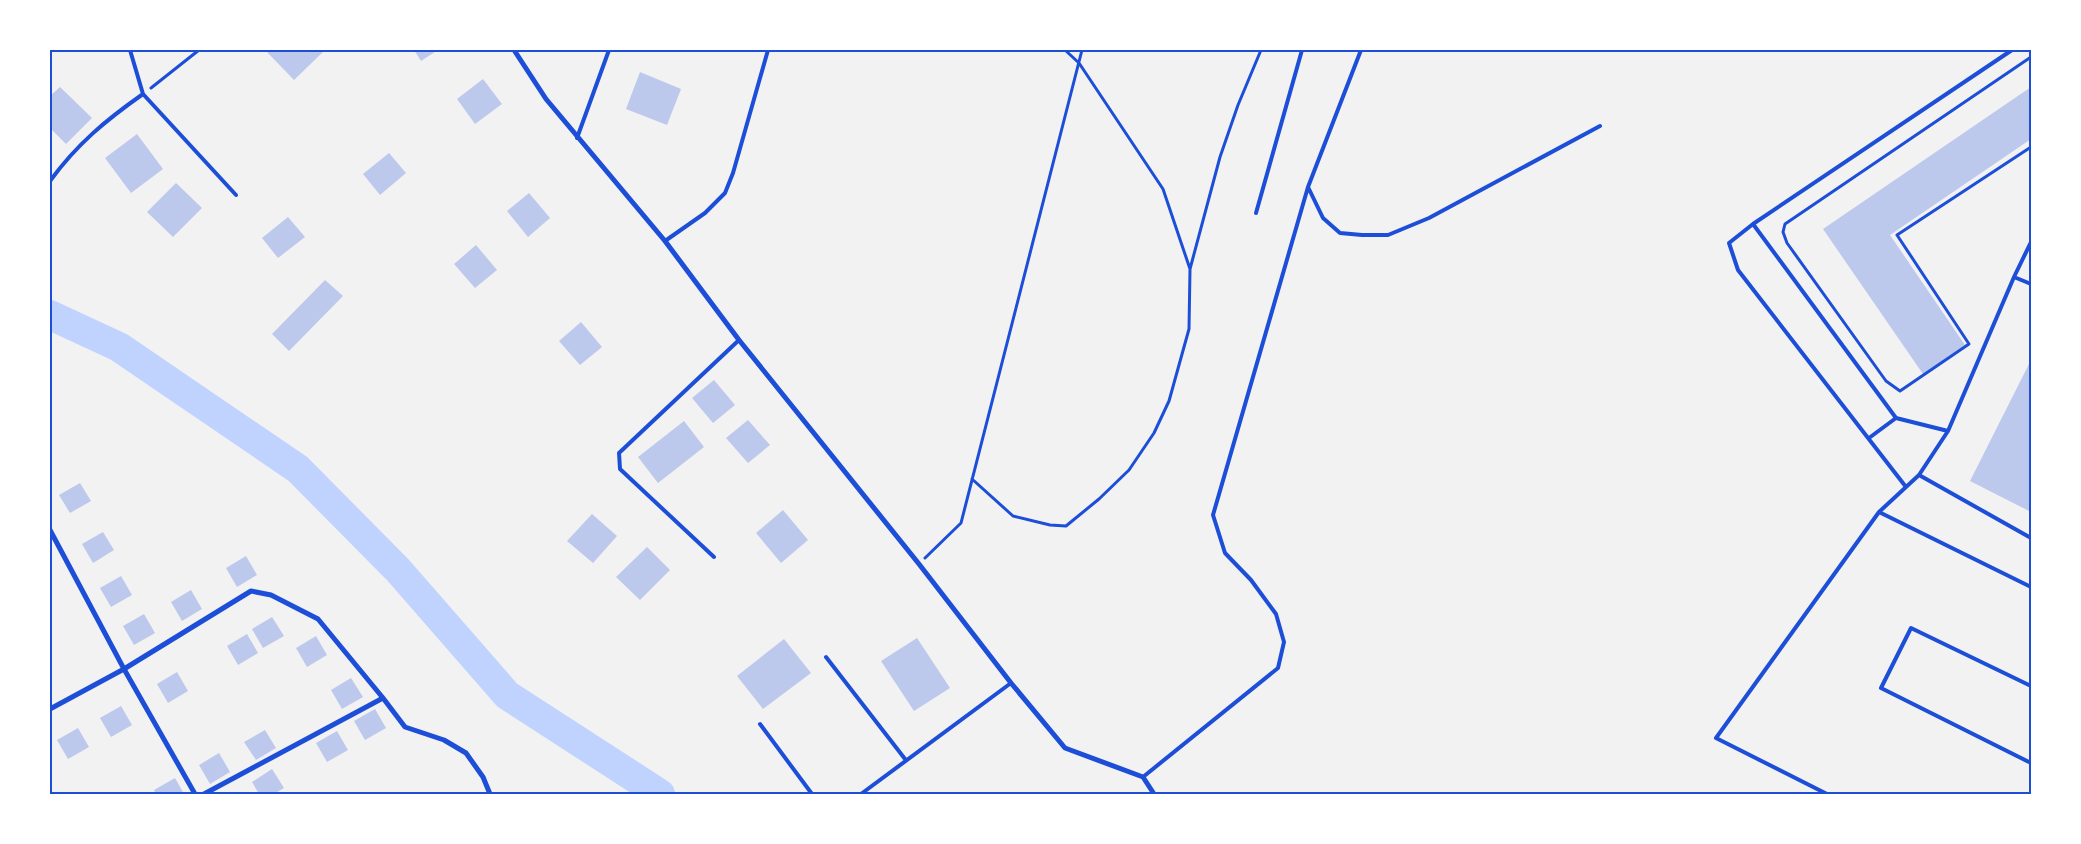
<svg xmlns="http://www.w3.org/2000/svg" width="2081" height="844" font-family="'Source Sans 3',sans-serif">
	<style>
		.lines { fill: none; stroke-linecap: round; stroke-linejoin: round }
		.river { stroke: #bfd3fe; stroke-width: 30 }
		.building { fill: #bdc9ec }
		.path { stroke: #1d4ed8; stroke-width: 3 }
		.service { stroke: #1d4ed8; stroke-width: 4 }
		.minor { stroke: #1d4ed8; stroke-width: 5 }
		.neatline { fill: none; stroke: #1d4ed8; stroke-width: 2 }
	</style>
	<rect width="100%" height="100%" fill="#f2f2f2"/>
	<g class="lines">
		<path class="river" d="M50,315L119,347L298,469L398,570L507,695L660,794"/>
	</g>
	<path class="building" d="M265,50H325L294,80Z
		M414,50H438L421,61Z
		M640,72L681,89L667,125L626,109Z
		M483,79L502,104L475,124L457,99Z
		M60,87L92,118L66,144L50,128V96Z
		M2031,87V139L1890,235L1965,345L1923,374L1823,229Z
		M137,134L163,169L131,193L105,158Z
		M389,153L406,173L380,195L363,174Z
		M176,183L202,208L173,237L147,212Z
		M529,193L550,218L528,237L507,211Z
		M288,217L305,237L278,258L262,238Z
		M476,245L497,270L475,288L454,264Z
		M325,280L343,296L289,351L272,334Z
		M581,322L602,347L580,365L559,341Z
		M2031,360V512L1970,481Z
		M714,380L735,405L713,423L692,398Z
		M748,420L770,445L748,463L726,438Z
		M684,421L704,447L658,483L638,457Z
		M80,483L91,501L70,513L59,495Z
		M783,510L808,540L781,563L756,533Z
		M592,514L617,536L593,563L567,541Z
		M103,532L114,550L93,563L82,544Z
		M647,547L670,570L640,600L616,577Z
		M246,556L257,575L237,587L226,568Z
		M121,576L132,595L111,607L100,588Z
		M191,590L202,609L182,621L171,602Z
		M144,614L155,633L134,645L123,626Z
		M272,617L284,636L263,648L252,629Z
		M247,634L258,653L238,665L227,646Z
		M316,636L327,655L307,667L296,648Z
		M917,638L950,688L914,711L881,661Z
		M784,639L811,673L763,709L737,676Z
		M177,672L188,691L168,703L157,684Z
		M351,678L363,697L342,709L331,690Z
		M121,706L132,725L111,737L100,718Z
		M375,709L386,728L365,740L354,721Z
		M78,728L89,747L68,759L57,740Z
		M265,730L276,748L256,760L244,742Z
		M337,731L348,750L327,762L316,743Z
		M219,753L230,772L210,784L199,765Z
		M272,769L284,788L274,794H259L252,782Z
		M175,778L184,794H156L154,790Z"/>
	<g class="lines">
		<path class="path" d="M1065,50L1079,63L1163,189L1190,269
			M2031,57L1785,224L1783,232L1787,243L1886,381L1900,391L1969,344L1897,235L2031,147
			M151,88L199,50
			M972,479L1013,516L1050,525L1066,526L1099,499L1129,470L1154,433L1169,401L1189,329L1190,269L1220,157L1238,105L1261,50
			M925,558L961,523L1082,50"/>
		<path class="service" d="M130,50L143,94L236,195
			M577,138L609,50
			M50,181C77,144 106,120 143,94
			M1308,187L1323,218L1340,233L1362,235H1388L1429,218L1600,126
			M1256,213L1302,50
			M1753,224L1729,243L1738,270L1906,487
			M665,241L705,213L725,193L733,173L768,50
			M2031,242L2014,277L1948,431L1919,475L2031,538
			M2014,277L2031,284
			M1948,431L1896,418L1753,224L2012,50
			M1869,438L1896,418
			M1879,512L2031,587
			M714,557L620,469L619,453L739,340
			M826,657L905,759
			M2031,686L1911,628L1881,688L2031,763
			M760,724L812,794
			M1143,777L1278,668L1284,642L1276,614L1251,580L1225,553L1213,515L1308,187L1361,50
			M861,794L1011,683
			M1827,794L1716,738L1879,512L1919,475"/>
		<path class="minor" d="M514,50L546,99L665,241L739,340L919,564L1011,683L1065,748L1143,777L1154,794
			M50,530L124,669L195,794
			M50,709L124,669L251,591L271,595L318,619L383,698L405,727L444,740L466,753L483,777L490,794
			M204,794L383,698"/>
	</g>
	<rect width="2081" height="844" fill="none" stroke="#ffffff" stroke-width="102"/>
	<rect x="51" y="51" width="1979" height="742" class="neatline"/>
</svg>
